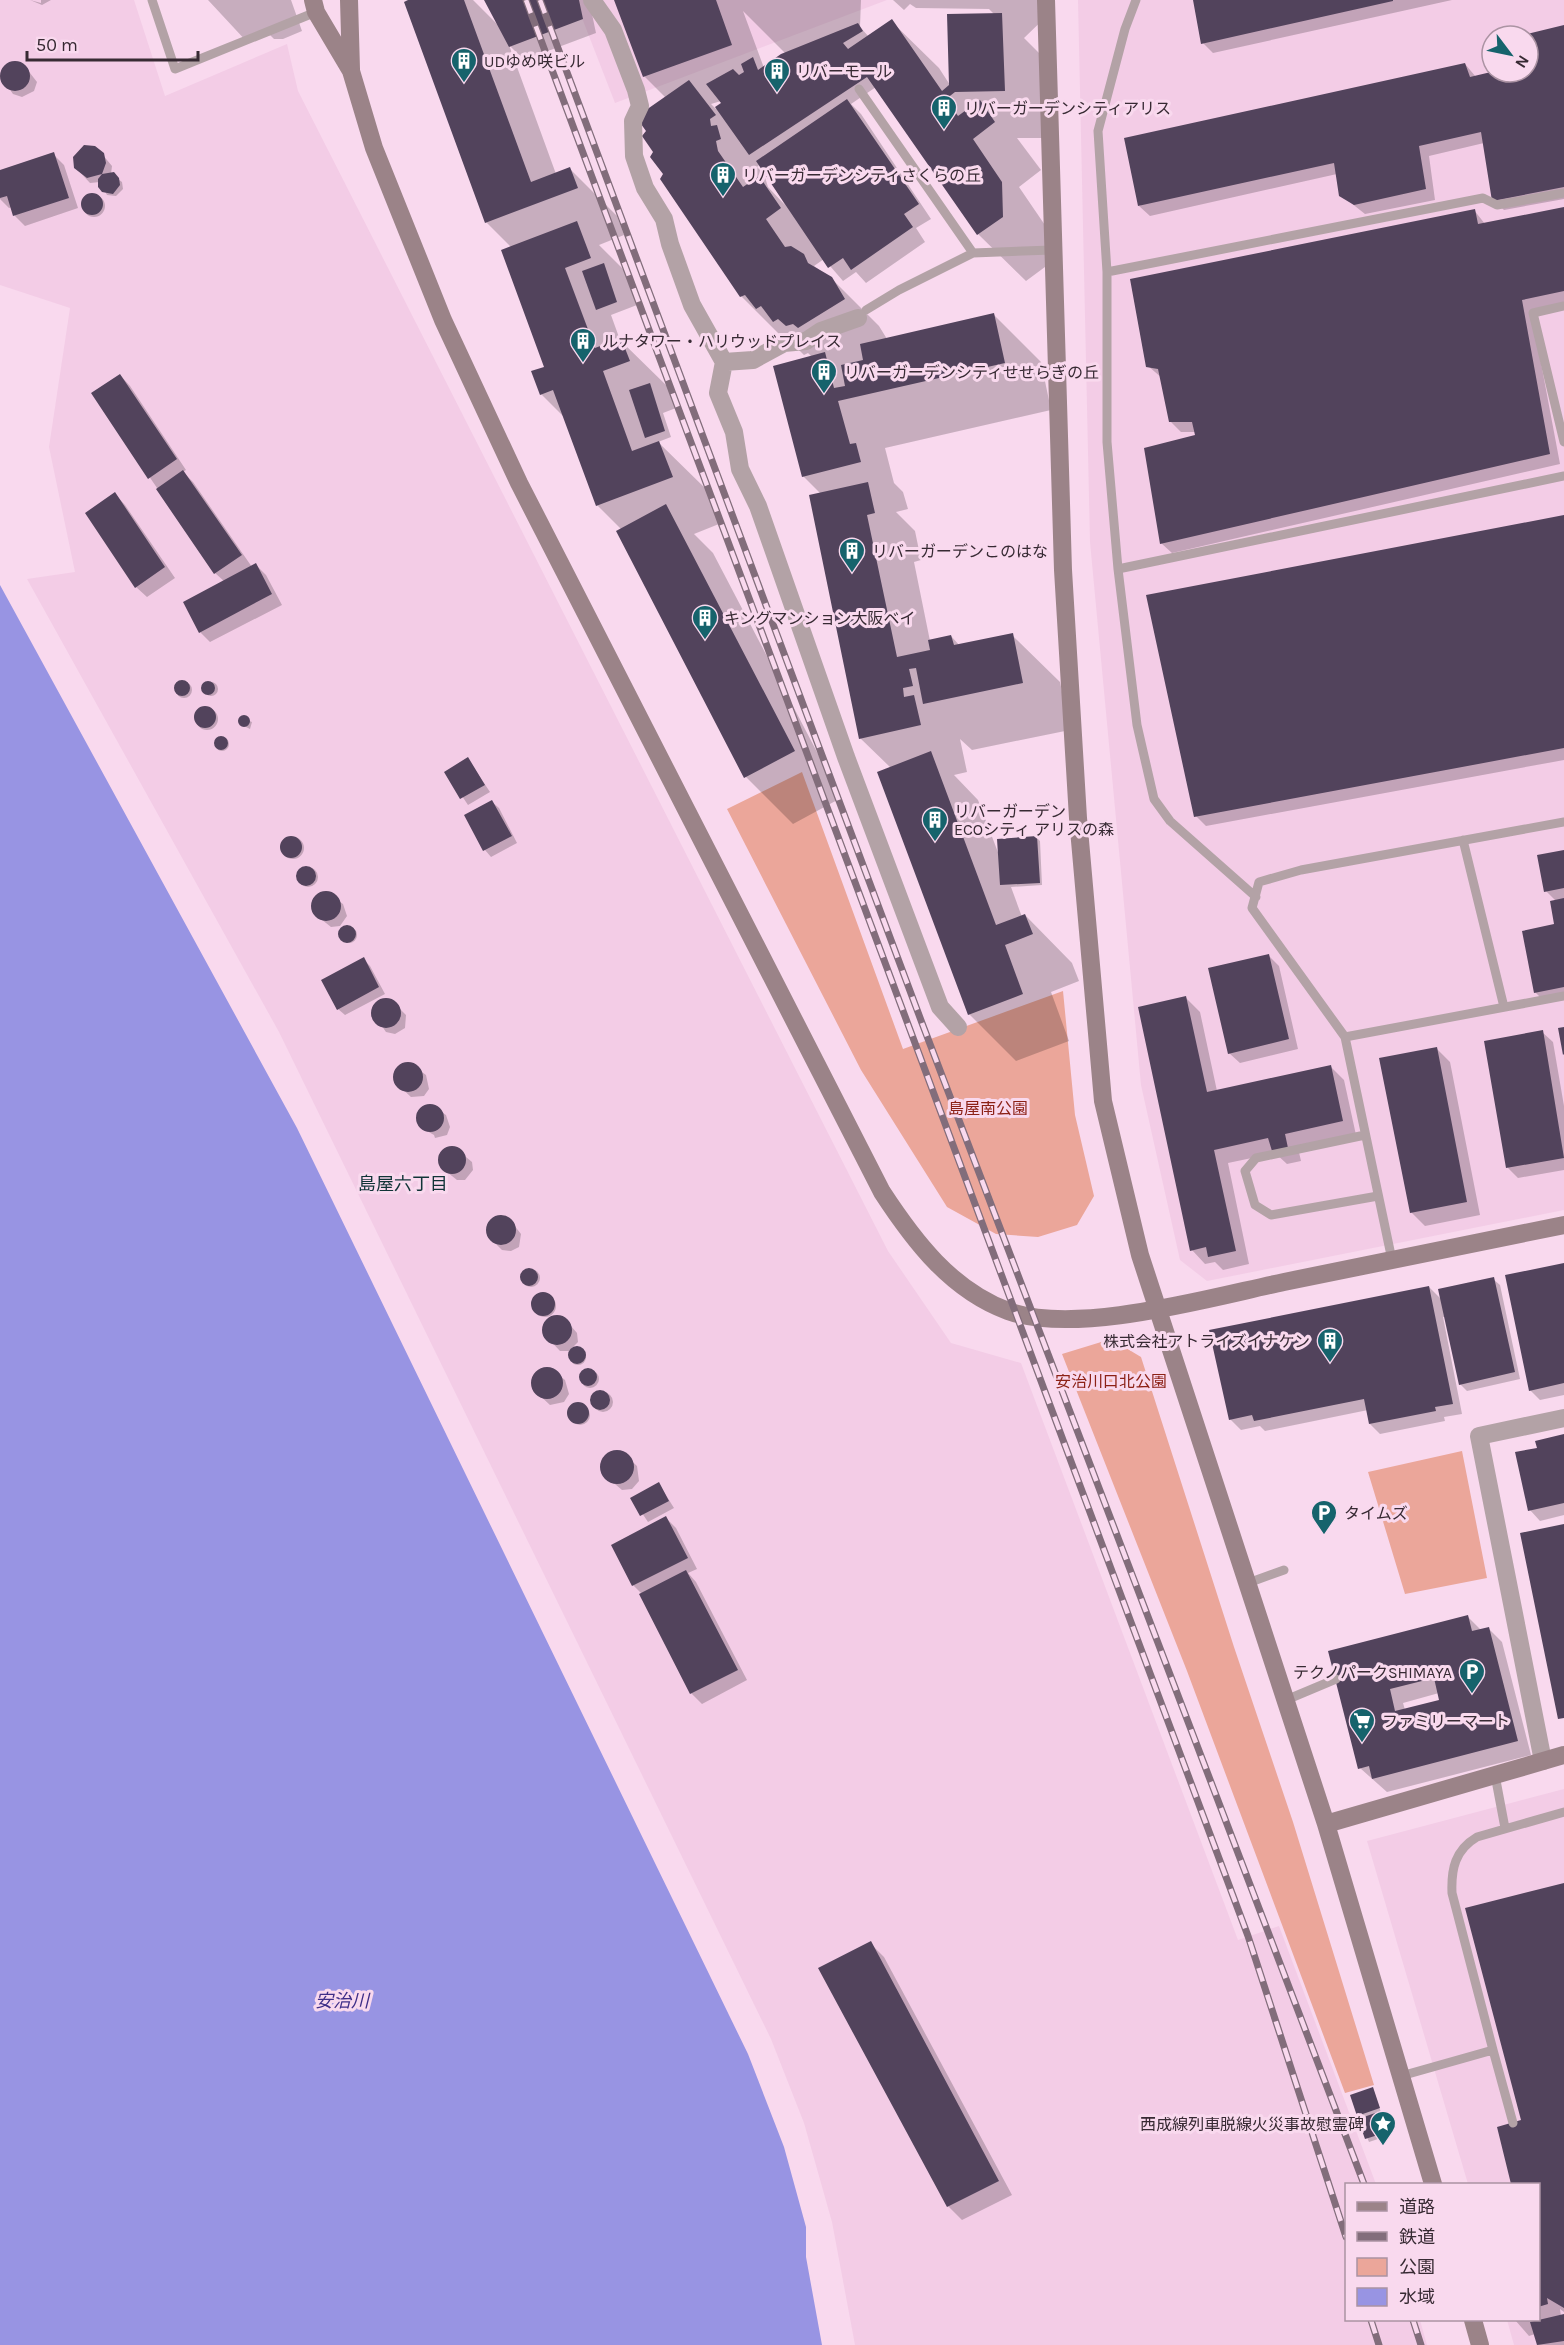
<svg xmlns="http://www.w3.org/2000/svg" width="1564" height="2345" font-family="Karla,'Noto Sans JP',sans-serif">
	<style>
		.built { fill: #f3cce6; fill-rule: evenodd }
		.green { fill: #eba69a }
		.water { fill: #9894e3 }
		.shadow { fill: #0003; fill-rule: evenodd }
		.building { fill: #52435c; fill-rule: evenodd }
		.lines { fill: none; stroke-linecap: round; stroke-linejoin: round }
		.lane { stroke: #b3a2a6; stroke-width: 9 }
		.street { stroke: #b3a2a6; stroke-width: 18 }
		.secondary { stroke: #9b8388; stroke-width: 18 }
		.rail-casing { stroke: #826d7b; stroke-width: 7 }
		.rail { stroke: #f9d9ee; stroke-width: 4.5; stroke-dasharray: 14; stroke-linecap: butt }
		.labels { text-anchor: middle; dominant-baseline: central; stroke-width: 6; stroke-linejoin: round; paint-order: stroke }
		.poi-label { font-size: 16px; fill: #372a33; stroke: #f9d9ee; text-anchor: start }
		.park-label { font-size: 16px; fill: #8c2116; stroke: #f9d9ee }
		.neighbourhood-label { font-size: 18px; fill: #103337; stroke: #f9d9ee }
		.water-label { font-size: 18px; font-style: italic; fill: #3e2e88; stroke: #f9d9ee }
	</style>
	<rect width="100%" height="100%" fill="#f9d9ee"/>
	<path class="built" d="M0,0H134L165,96L287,44L298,91L888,1251L951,1343L1021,1363L1238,1940L1279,1926L1376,2184H1346V2320H1420L1427,2345H855L832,2222L804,2123L771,2039L279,1032L27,579L75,572L49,447L70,308L0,285Z
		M575,0H887L615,103Z
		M1078,0H1564V1210L1207,1281L1180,1260L1141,1085L1090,542ZM1492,36H1528V72H1492Z
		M1564,1789V2345H1514L1507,2320H1538V2184H1468L1367,1841Z"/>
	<path class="green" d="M802,772L903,1049L1063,991L1075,1115L1094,1196L1077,1225L1038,1237L996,1234L947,1207L861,1070L727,809Z
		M1111,1339L1141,1357L1234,1647L1293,1822L1374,2085L1345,2093L1187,1671L1062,1354Z
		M1462,1451L1487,1578L1405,1594L1368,1472Z"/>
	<path class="water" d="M0,585L297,1128L748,2054L784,2147L806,2227V2257L822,2345H0Z"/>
	<path class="shadow" d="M30,0L41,3V0H51L42,5Z
		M208,0H291L302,31L283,39H274L270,35L248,43Z
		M412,0H473L498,25L486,0H589L596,33L524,60L509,45L556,174L570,169L617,216L624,235L599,245L624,270L637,305L611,315L620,340L668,387L676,408L663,413L671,437L658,442L706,489L719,524L694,534L713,553L841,798L793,824L746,777L621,529L597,505L565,418L541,394L546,367L512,248L486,222Z
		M616,0H861L860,27L869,37L891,21L939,68L950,85L995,15L989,9L916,8L910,4L904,10L893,0H1052V11L1024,38L1048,62L1052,138H1017L1041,170L1019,187L1049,231V264L1026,281L978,234L876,87L851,104L861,114L931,219L916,228L925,242L866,283L856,272L843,281L824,259L814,266L831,278L879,326L887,339L994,315L1041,362L1051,410L885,448L894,483L903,492L908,509L896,512L915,531L921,560L914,562L930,641L951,636L960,646L1012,635L1060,682L1070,730L972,750L960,739L967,772L954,775L978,800L999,855L1037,838L1040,841L1042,885L1011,887L1022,917L1025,915L1072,963L1079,981L1051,992L1069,1041L1016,1061L969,1014L891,768L860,738L821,494L803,476L812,357L808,353L804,355L791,342L788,343L741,296L664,174L655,152L666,98L644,76ZM743,11L786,54L764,68ZM721,101L723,103L716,109L711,104ZM760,164L785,205L768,187L764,174L757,167Z
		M1194,0H1452L1213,53L1203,43Z
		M1564,26V199L1504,210L1494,200L1484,143L1429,156L1435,200L1365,214L1341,195L1337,174L1150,216L1139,206L1465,64L1476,77L1498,72H1528L1526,36Z
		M14,62L23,64L37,82L34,91L22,97L13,94L1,77L3,68Z
		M53,154L64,165L78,208L25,226L15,216L12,207L9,208L0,199V172Z
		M102,154L112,166L111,174L122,182L123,189L116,196L107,195L100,182L90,183L76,168Z
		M83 206a11 11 0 1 1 22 0a11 11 0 1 1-22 0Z
		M1564,209V303L1531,310L1560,464L1172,553L1161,543L1197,436L1196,432H1181L1171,422L1162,378L1148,366L1474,210L1485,224Z
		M120,375L130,386L186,470L183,472L193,482L252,567L256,565L266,575L282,605L210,642L200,632L225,582L215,573L93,394Z
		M115,494L125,505L175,578L147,597L136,587Z
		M1564,516V760L1206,826L1196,816Z
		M204 689a7 7 0 1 1 14 0a7 7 0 1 1-14 0Z
		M176 690a8 8 0 1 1 16 0a8 8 0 1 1-16 0Z
		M196 719a11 11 0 1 1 22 0a11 11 0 1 1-22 0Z
		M242,718L252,722L250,729L242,725Z
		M215 744a7 7 0 1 1 14 0a7 7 0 1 1-14 0Z
		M468,759L490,792L468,805L446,772Z
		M492,802L499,808L517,843L491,857L485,850Z
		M282 848a11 11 0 1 1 22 0a11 11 0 1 1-22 0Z
		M1564,851V999L1545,1002L1535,992L1556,926V901L1546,891Z
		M298 877a10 10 0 1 1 20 0a10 10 0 1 1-20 0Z
		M327,893L343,904L347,916L340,926L331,927L316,915L313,907L319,895Z
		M341 935a8 8 0 1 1 16 0a8 8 0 1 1-16 0Z
		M1268,955L1279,966L1298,1049L1240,1063L1229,1053Z
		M363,959L370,966L385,994L345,1015L338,1009Z
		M1186,998L1200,1012L1217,1091L1330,1066L1344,1080L1356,1135L1298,1148L1301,1161L1287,1164L1275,1153L1228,1163L1249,1264L1223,1270L1215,1262L1205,1264L1192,1250Z
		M384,1000L392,1001L406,1015L405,1028L395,1034L386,1032L373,1013L376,1005Z
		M1542,1032L1553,1042L1564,1106V1170L1518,1178L1508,1168Z
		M1436,1048L1450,1062L1480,1215L1425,1226L1411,1212Z
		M411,1064L426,1075L429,1089L424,1096L411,1097L397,1084L395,1075L402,1065Z
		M431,1105L446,1115L450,1127L447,1135L435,1138L434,1135L420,1127L417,1119L423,1107Z
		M454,1147L472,1162L473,1170L465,1180H457L442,1168L440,1156L445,1149Z
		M497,1217L510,1220L521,1234L519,1247L511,1251L502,1250L488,1236L490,1222Z
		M1564,1264V1395L1540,1400L1530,1390Z
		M522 1278a9 9 0 1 1 18 0a9 9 0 1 1-18 0Z
		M1493,1279L1500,1285L1520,1379L1467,1391L1460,1384L1446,1317H1443L1462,1414L1444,1417L1445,1421L1380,1434L1370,1424L1368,1410L1265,1431L1260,1426L1241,1430L1230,1419L1429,1287L1443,1301Z
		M534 1306a11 11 0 1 1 22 0a11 11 0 1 1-22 0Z
		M564,1318L577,1333L578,1342L569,1351H560L544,1334L545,1325L550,1319Z
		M570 1357a8 8 0 1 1 16 0a8 8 0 1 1-16 0Z
		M550,1368L565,1380L569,1394L564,1402L550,1405L535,1391L532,1382L536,1373Z
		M581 1379a9 9 0 1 1 18 0a9 9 0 1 1-18 0Z
		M593 1402a10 10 0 1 1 20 0a10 10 0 1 1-20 0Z
		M570 1415a10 10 0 1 1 20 0a10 10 0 1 1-20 0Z
		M1564,1436V1515L1540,1521L1530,1510Z
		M622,1452L637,1466L639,1481L632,1489L622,1490L602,1473L601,1463L607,1455Z
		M659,1484L674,1508L648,1522L632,1498Z
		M666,1518L676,1528L697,1569L688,1573L696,1582L747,1680L702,1704L691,1693L642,1594L633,1585L613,1545Z
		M1468,1617L1481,1630L1489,1629L1502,1642L1531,1755L1387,1792L1360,1768L1330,1652ZM1439,1693L1441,1701L1405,1710L1403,1703Z
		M1564,1884V2312L1560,2309L1561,2316L1564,2315V2345H1538L1535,2334L1529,2336L1515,2320H1538V2184H1513L1499,2128L1523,2121Z
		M870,1943L884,1957L1012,2195L962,2220L948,2206L820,1968Z
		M1372,2089L1390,2135L1369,2142L1360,2120L1362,2119L1358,2115Z"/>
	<path class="building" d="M408,0H464L531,182L570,167L578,188L485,223L404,2Z
		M484,0H579L583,19L509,47Z
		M614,0H716L732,45L643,77Z
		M1193,0H1393V1L1201,44Z
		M1002,13L1005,91L955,92L946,99L958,116L980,100L995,122L973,139L1002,182L1003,217L977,235L867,77L749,155L715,107L721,103L706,84L733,69L739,75L744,72L741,64L753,57L758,70L781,54L858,23L863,31L843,43L848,49L892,19L942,91L949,85L947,14Z
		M1564,25V187L1492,201L1481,132L1419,146L1426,189L1354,205L1339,196L1334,163L1138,206L1124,138L1465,63L1470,77L1491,72H1528V36L1523,35Z
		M0 76a15 15 0 1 1 30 0a15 15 0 1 1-30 0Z
		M689,80L716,115L710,119L711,126L717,125L721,139L716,141L718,151L743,187L759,176L781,208L766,219L785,247L791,246L804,254L808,263L832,277L845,299L798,328L793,324L786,326L778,319L773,322L761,306L756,309L745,295L740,297L660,179L663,174L650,157L653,152L642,136L646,131L636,117Z
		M847,99L919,204L904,214L913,227L851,270L843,258L828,268L756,161Z
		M84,145L95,146L104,153L106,163L102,174L114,172L119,178L120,185L113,194L102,192L98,187V179L102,174L87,178L74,168L73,157Z
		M54,152L69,198L13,216L7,196L0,198V170Z
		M81 204a11 11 0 1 1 22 0a11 11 0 1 1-22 0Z
		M1564,207V291L1522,300L1550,454L1160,544L1144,448L1195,435L1192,422H1169L1158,369L1146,367L1130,279L1475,209L1478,224Z
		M577,221L591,258L565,268L595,348L621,338L630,361L603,371L632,451L659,441L673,477L596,506L553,390L540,395L531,371L544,367L501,250Z
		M604,263L617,302L596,310L582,271Z
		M994,313L1005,363L838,401L850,444L856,443L861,462L802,477L773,366L825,352L834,388L845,386L841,365L863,360L860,344Z
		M120,374L177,459L148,479L91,393Z
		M650,383L665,431L645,438L629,390Z
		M183,470L242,555L214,574L156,489Z
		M868,482L875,513L867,515L897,657L930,650L928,640L951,635L954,645L1013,633L1023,683L923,704L916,668L909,669L913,686L903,688L904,697L914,695L921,725L859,739L809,495Z
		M115,492L165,567L135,588L85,513Z
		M666,504L795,751L744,778L616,531Z
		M1564,515V748L1194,817L1146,595Z
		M256,563L272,594L199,633L183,602Z
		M174 688a8 8 0 1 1 16 0a8 8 0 1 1-16 0Z
		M201 688a7 7 0 1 1 14 0a7 7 0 1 1-14 0Z
		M194 717a11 11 0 1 1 22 0a11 11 0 1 1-22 0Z
		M238 721a6 6 0 1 1 12 0a6 6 0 1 1-12 0Z
		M214 743a7 7 0 1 1 14 0a7 7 0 1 1-14 0Z
		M931,751L996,925L1025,914L1033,934L1005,945L1023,994L968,1015L877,772Z
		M468,757L485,785L460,799L444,772Z
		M492,800L512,836L483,851L464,815Z
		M280 847a11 11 0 1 1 22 0a11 11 0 1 1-22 0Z
		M1037,836L1040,883L1000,885L997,839Z
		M1564,850V888L1544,892L1537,855Z
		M296 876a10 10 0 1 1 20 0a10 10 0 1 1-20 0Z
		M311 906a15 15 0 1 1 30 0a15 15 0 1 1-30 0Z
		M1564,898V987L1534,993L1522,931L1554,924L1550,901Z
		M338 934a9 9 0 1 1 18 0a9 9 0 1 1-18 0Z
		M1269,954L1289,1039L1228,1054L1208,968Z
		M364,957L379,987L337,1010L321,980Z
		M1186,996L1207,1092L1331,1065L1343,1121L1285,1134L1288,1148L1272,1151L1268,1138L1214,1150L1236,1251L1208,1257L1206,1247L1190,1251L1138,1007Z
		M371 1013a15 15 0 1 1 30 0a15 15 0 1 1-30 0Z
		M1564,1027V1054L1563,1055L1558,1028Z
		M1543,1030L1564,1158L1506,1168L1484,1041Z
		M1437,1047L1467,1202L1410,1213L1379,1058Z
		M393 1077a15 15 0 1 1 30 0a15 15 0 1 1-30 0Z
		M416 1118a14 14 0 1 1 28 0a14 14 0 1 1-28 0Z
		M438 1160a14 14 0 1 1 28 0a14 14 0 1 1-28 0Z
		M486 1230a15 15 0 1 1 30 0a15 15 0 1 1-30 0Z
		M1564,1263V1383L1529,1391L1505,1275Z
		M520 1277a9 9 0 1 1 18 0a9 9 0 1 1-18 0Z
		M1494,1277L1515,1372L1459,1385L1438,1289Z
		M1429,1286L1453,1404L1435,1407L1436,1411L1369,1424L1364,1399L1254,1421L1252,1415L1229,1420L1209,1330Z
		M531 1304a12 12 0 1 1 24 0a12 12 0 1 1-24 0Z
		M542 1330a15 15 0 1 1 30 0a15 15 0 1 1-30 0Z
		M568 1355a9 9 0 1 1 18 0a9 9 0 1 1-18 0Z
		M531 1383a16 16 0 1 1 32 0a16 16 0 1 1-32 0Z
		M579 1377a9 9 0 1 1 18 0a9 9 0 1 1-18 0Z
		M590 1400a10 10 0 1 1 20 0a10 10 0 1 1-20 0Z
		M567 1413a11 11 0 1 1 22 0a11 11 0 1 1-22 0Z
		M1564,1434V1503L1528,1511L1515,1452L1537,1448L1535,1441Z
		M600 1467a17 17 0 1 1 34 0a17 17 0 1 1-34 0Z
		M659,1482L669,1501L640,1516L630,1498Z
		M666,1516L688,1558L632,1586L611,1545Z
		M1564,1524V1718L1558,1719L1520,1533Z
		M686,1570L738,1670L690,1694L639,1594Z
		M1468,1615L1472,1631L1489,1627L1518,1741L1372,1779L1369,1766L1358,1769L1328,1651ZM1434,1678L1439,1700L1395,1711L1390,1689Z
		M1564,1883V2308L1547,2298L1548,2304L1538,2307V2184H1511L1497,2127L1521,2120L1465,1908Z
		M871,1941L999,2181L947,2207L818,1968Z
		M1373,2087L1380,2108L1357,2116L1350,2095Z
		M1381,2111L1388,2132L1365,2139L1358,2119Z
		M1564,2314V2341L1537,2345L1530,2322Z"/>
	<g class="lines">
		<path class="lane" d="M152,0L175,69L316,12
			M1136,0L1125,29L1098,131L1107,272V442L1118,569L1137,725L1154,799L1170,821L1256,897
			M859,89L973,253
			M1107,272L1483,198L1497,205L1564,193
			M1564,306L1533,313L1564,442
			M866,310L899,290L973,253L1052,250
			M1118,569L1564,476
			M1463,840L1504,1007
			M1345,1037L1564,996
			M1365,1135L1256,1158L1245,1171L1255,1205L1271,1215L1378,1196
			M1392,1260L1345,1037L1252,908L1259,882L1301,870L1564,822
			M1248,1583L1284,1570
			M1286,1700L1336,1679
			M1495,1775L1505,1828
			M1493,2050L1513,2123
			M1401,2076L1493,2050L1452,1893C1451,1869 1455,1850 1477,1837L1564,1812"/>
		<path class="street" d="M592,0L613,30L636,90L640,106L633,121L634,156L645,188L664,219L670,244L692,305L724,362L718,393L734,432L740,469L758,506L846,757L940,1007L958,1027
			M724,362L753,360L784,343L806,341L821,331L858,318
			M1543,1761L1479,1436L1564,1418"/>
		<path class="secondary" d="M313,0L316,12L351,71L374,148L443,320L519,483L882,1192C914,1241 951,1290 1008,1311C1077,1336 1212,1297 1284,1282C1378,1263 1471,1244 1564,1225
			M349,0L351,69
			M1046,0L1063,570L1078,818L1103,1101L1140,1255L1326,1824L1433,2184
			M1326,1824L1564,1755
			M1473,2320L1480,2345"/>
		<defs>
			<path id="rail" d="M526,0L1248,1936L1346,2237
				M540,0L922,1023L1364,2184
				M1371,2320L1379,2345
				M1413,2320L1421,2345"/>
		</defs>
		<use href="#rail" class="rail-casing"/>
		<use href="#rail" class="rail"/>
	</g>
	<defs>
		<symbol id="building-pin" viewBox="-11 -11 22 30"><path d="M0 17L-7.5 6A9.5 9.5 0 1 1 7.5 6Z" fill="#16636c" stroke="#f9d9ee"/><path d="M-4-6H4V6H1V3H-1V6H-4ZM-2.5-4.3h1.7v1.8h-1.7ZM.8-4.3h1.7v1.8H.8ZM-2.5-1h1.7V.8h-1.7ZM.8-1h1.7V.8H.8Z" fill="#fff"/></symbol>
		<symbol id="parking-pin" viewBox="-11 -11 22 30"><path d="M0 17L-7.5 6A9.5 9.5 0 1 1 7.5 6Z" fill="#16636c" stroke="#f9d9ee"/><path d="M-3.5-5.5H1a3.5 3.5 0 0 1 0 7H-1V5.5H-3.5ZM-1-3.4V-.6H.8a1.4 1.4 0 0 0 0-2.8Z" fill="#fff"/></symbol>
		<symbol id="supermarket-pin" viewBox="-11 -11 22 30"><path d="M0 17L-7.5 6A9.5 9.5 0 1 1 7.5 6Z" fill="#16636c" stroke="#f9d9ee"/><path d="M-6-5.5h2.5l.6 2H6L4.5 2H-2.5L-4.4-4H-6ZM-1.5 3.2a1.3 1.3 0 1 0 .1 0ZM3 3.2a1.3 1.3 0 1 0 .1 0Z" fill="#fff"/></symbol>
		<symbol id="sight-pin" viewBox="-11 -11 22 30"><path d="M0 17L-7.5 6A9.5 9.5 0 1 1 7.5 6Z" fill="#16636c" stroke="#f9d9ee"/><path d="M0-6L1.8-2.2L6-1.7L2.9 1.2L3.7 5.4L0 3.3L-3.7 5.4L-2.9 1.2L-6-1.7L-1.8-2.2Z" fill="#fff"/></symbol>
	</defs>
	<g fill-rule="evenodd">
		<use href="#building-pin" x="449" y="46" width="30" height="40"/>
		<use href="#building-pin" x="762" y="56" width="30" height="40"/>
		<use href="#building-pin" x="929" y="93" width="30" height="40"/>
		<use href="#building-pin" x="708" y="160" width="30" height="40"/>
		<use href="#building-pin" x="568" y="326" width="30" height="40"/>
		<use href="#building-pin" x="809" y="357" width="30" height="40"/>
		<use href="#building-pin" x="837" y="536" width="30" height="40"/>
		<use href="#building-pin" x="690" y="603" width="30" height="40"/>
		<use href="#building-pin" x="920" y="805" width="30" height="40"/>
		<use href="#building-pin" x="1315" y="1326" width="30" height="40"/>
		<use href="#parking-pin" x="1309" y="1498" width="30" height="40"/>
		<use href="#parking-pin" x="1457" y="1657" width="30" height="40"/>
		<use href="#supermarket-pin" x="1347" y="1706" width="30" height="40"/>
		<use href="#sight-pin" x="1368" y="2109" width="30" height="40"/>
	</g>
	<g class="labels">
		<g class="poi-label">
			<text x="484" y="61">UDゆめ咲ビル</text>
			<text x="796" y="71">リバーモール</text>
			<text x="964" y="108">リバーガーデンシティアリス</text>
			<text x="742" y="175">リバーガーデンシティさくらの丘</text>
			<text x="602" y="341">ルナタワー・ハリウッドプレイス</text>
			<text x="844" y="372">リバーガーデンシティせせらぎの丘</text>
			<text x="872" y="551">リバーガーデンこのはな</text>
			<text x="724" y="618">キングマンション大阪ベイ</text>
			<text x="954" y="811">リバーガーデン<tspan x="954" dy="18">ECOシティ アリスの森</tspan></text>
			<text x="1310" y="1341" text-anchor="end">株式会社アトライズイナケン</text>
			<text x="1344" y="1513">タイムズ</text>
			<text x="1452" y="1672" text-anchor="end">テクノパークSHIMAYA</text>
			<text x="1382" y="1721">ファミリーマート</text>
			<text x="1364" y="2124" text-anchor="end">西成線列車脱線火災事故慰霊碑</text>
		</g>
		<g class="park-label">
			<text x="988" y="1108">島屋南公園</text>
			<text x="1111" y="1381">安治川口北公園</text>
		</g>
		<g class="neighbourhood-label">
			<text x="403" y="1184">島屋六丁目</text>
		</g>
		<g class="water-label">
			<text x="342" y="2001">安治川</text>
		</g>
	</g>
	<rect x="1345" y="2183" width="195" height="138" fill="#f9d9ee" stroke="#ab93a3" stroke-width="1.5"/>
	<rect x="1357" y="2202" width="30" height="9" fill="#9b8388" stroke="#ab93a3" stroke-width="1.5"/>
	<text x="1399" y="2213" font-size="18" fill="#372a33">道路</text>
	<rect x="1357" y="2232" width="30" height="9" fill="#826d7b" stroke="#ab93a3" stroke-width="1.5"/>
	<text x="1399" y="2243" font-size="18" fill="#372a33">鉄道</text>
	<rect x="1357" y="2258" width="30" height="18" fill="#eba69a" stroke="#ab93a3" stroke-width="1.5"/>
	<text x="1399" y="2273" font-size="18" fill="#372a33">公園</text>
	<rect x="1357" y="2288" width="30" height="18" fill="#9894e3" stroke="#ab93a3" stroke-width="1.5"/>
	<text x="1399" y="2303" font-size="18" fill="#372a33">水域</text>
	<g transform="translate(1510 54) rotate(122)"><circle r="28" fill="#f9d9ee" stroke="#ab93a3" stroke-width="1.5"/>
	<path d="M0-4.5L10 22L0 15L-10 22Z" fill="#16636c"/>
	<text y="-9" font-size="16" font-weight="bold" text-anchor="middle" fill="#372a33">N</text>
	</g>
	<path d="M27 51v9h171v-9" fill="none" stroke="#372a33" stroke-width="3"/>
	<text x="36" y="51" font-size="18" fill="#372a33" stroke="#f9d9ee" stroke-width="4.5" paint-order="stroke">50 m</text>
</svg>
